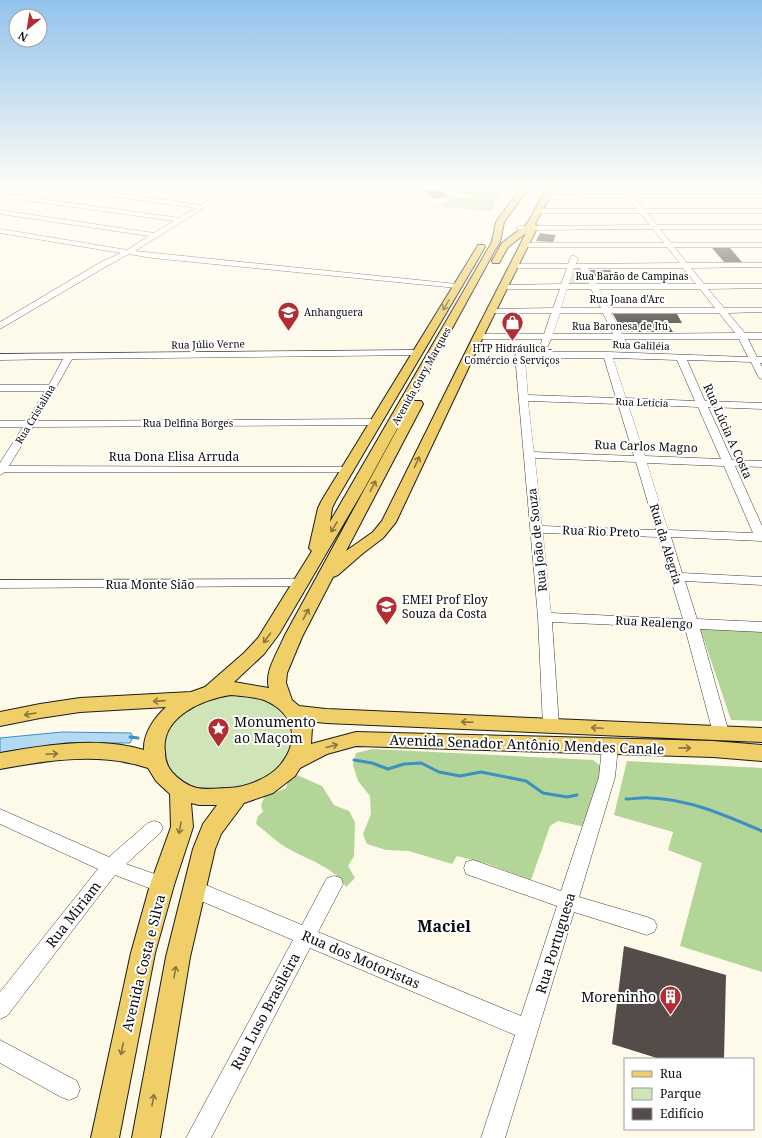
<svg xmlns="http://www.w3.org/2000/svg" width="762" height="1138" font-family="'Noto Serif',serif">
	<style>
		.green { fill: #cfe5b7 }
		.forest { fill: #b3d597 }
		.water { fill: #b2daf2; stroke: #3e8fc4 }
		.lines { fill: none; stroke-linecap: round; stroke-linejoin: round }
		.stream { stroke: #3e8fc4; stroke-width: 3 }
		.building { fill: #534c48 }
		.minor-casing { stroke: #3e3e3e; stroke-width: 1 }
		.major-casing { stroke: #1c1c1c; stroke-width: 2 }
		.minor { fill: #fff; fill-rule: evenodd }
		.major { fill: #f0ce68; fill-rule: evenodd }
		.oneway { stroke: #89763e }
		.labels { text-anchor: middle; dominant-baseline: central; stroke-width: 4; stroke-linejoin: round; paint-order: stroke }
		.far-street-label { font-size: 10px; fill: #0b0b0b; stroke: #fff }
		.far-poi-label { font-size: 10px; fill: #0b0b0b; stroke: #fff; text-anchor: start }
		.street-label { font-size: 12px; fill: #0b0b0b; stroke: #fff }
		.poi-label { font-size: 12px; fill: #0b0b0b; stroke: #fff; text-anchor: start }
		.near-poi-label { font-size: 14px; fill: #0b0b0b; stroke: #fff; text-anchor: start }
		.near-street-label { font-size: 14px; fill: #0b0b0b; stroke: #fff }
		.near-neighbourhood-label { font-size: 16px; font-weight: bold; fill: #0b0b0b; stroke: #fff }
	</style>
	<rect width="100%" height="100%" fill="#fefaea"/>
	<path class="green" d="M575,267L579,268L587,284H569Z
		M240,695C247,696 255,697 261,699C302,716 300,760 262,780C246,788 228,792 210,790C200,789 189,786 181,780C147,754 166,719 199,703C212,696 226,696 240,695Z"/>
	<path class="forest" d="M453,189L487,190L488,191H502L503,193L498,195L499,198H498C483,198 465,198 453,189Z
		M457,197L491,200L493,201L492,203L496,205L492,207L494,209L490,211L432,206L439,205L446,201V198Z
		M700,628L762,631V721L731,720Z
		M372,749L593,760L602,767L601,778L585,827L558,821L550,826L531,880L488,864L457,856L452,864L409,851L386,850L367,844L363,834L371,814L370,796L358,781L353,765L356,753Z
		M627,761L762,768V972L680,946L702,863L668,850L673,832L614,815Z
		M297,775L322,786L334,805L349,811L355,822L354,856L348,866L355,878L346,887C334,867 308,860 289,849C277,843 267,832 256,824L258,816L263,812L261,806L264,797L286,788L288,781Z"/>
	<path class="water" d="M62,732L131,733L133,737L130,743H66L0,753V738Z"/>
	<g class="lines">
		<path class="stream" d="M130,737L138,738
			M354,760L372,763L388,769L404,764L421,763L439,772L460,776L481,772L526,781L543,793L567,797L577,795
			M626,799C634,799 642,797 651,798C689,799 727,816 762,831"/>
	</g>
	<path class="building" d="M421,189H439L449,196L437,199L430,196Z
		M540,233L546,234L556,235L553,242L536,241Z
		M712,248H730L742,262H724Z
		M590,270H610L614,276H594Z
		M613,314H677L682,323H667L673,332H623Z
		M624,946L726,975L724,1059H660L612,1044Z"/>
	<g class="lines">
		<defs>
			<path id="minor" d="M69,189H84L164,200L188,189H196L172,201L201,205L227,189H234L135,251L457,284L461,286L457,288L152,258L129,254L107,266L0,329V322L101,262L121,253L0,233V229L127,250L149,236L0,214V210L154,233L174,221L0,197V193L179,218L196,208L72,191Z
				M621,189H627L632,195L762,194V198H635L643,209H762V213H647L657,225H762V229H660L671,243H762V247H674L687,263H762V267L691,268L704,284H762V288L708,289L724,308H762V312L728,313L745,333H762V339H748L757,357H762V363H760L762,367V379L759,378L751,362L687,360L705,401L762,403V409L708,407L732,460L762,461V467L735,466L762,526V541L671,537L682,573L762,577V585L685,581L697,619L762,622V632L700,629L729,733L727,737L721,739L715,737L713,733L685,628L552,622L559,726L557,730L551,732L545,730L543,726L538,617L515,355L520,352H608L748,357L739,339H625L627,344L623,347L620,346L616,339H551L548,346L545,347L541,344L542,339H475L474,337L475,335L478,334H544L551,313H492L488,311L492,309L553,308L560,289H502L498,287L502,285L561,284L567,268H510V264H568L571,256H574L578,258L576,264L680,263L667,247H525L521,245L525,243H664L653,229L519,230L516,228L519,226L650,225L640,213H538L535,211L538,209H637L628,198L546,199L543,197L546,195H625ZM574,268H580L589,284H569ZM588,268H683L696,284H596ZM567,289H591L601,308H561ZM599,289H700L715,308H609ZM560,313H603L613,334H553ZM611,313H719L735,333L622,334ZM525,358H604L616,398L528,395ZM613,358L677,360L695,401L626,398ZM528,401L618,404L634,456L534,452ZM628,404L698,407L721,459L645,456ZM535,458L636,462L656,530L542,526ZM647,463L724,466L753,533L668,530ZM543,533L658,537L683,619L551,613Z
				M417,350L422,353L420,355L72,359L37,421L376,419L381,422L376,425L33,427L9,466L347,467L351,468L353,470L351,472H5L0,475V463L23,427H0V421H27L45,391H0V385H49L63,359L0,360V354Z
				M300,579L305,580L307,583L305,586L0,588V580Z
				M610,741L616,743L618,747L615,777L579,897L647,917L654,920L657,926L654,932L647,935L574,912L505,1138H481L515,1035L310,948L211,1138H186L293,940L187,895L185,889L187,883L194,881L201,883L302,925L327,878L334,876L341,878L343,884L318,932L521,1016L557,906L466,874L464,868L466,862L473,860L561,891L599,777L602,747L604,743Z
				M0,809L109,857L148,823L154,821L160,823L163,828L160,833L126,864L169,879L171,885L169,891L162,893L115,875L7,1016L0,1019V992L98,869L0,824Z
				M0,1040L77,1081L80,1089L77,1097L69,1100L61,1097L0,1063Z"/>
			<path id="major" d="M520,189H528L504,222L500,242L495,250L364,489L279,634L264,654L234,682L269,688C264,672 278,652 284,637L411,404L413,401H421L423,404L346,551L373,532L382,521L473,337L526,233L508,247L499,263H493L492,261L502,243L525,226L530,219L546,189H554L535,224L538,226L483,337L396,522L383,538L362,554L338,575L333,577L302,637L287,673L286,683L292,700L299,706L326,709L762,728V742L326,723L308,721L312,728L311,744L356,732L713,741L762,745V761L713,757L356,746L327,754L300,768L295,776L273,793L244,803L221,834L215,849L190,957L160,1138H132L166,957L193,849L203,824L217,805H199L191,803L193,827L174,885L155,953L119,1138H91L131,953L150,885L171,827L170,794L156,781L148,768C100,752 49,760 0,769V753C46,745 99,736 144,750C143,734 154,718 166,707L80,712L40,718L0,726V712L40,704L80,698L191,692L205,687L244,653L258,638L312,551L309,548L318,508L322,500L477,247L478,245H484L485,247L336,500L332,508L330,522L492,242L496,222ZM231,695C241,696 254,697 264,700C293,712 301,739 281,764C270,778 245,788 228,788C218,788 207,790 197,788C188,786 178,779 172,772C167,766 165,760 165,752C160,717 203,699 231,695Z"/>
		</defs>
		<use href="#minor" class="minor-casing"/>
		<use href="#major" class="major-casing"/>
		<use href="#minor" class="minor"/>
		<use href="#major" class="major"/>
	</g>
	<defs><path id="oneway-shaft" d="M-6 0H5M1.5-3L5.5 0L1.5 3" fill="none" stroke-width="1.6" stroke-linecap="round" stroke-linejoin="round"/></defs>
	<g class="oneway">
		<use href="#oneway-shaft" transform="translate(446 305) rotate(121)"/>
		<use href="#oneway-shaft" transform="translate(417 462) rotate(-64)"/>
		<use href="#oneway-shaft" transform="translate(373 486) rotate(-62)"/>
		<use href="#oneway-shaft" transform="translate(334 527) rotate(121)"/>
		<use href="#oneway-shaft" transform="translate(306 614) rotate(-62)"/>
		<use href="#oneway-shaft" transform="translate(267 638) rotate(126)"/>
		<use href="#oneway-shaft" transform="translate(159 701) rotate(176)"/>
		<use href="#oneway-shaft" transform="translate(30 714) rotate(170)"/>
		<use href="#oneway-shaft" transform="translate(467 722) rotate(-178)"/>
		<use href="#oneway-shaft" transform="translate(597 728) rotate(-177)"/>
		<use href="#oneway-shaft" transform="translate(332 746) rotate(-15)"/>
		<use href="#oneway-shaft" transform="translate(685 748) rotate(1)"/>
		<use href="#oneway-shaft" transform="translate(52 754) rotate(-3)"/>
		<use href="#oneway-shaft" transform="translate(180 828) rotate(101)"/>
		<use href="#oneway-shaft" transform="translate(175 972) rotate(-80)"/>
		<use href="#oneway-shaft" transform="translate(122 1049) rotate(101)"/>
		<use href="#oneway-shaft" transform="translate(153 1100) rotate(-80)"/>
	</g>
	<linearGradient id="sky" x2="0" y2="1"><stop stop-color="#92c3ec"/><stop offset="0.54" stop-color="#fffdf6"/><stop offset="1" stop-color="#fffdf6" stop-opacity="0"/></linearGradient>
	<rect width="762" height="348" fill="url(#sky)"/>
	<defs>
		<symbol id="university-pin" viewBox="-11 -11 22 30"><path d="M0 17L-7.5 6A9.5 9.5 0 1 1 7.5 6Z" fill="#b12d33" stroke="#fff"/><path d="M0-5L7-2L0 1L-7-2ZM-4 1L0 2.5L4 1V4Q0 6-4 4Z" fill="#fff"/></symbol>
		<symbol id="shop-pin" viewBox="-11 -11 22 30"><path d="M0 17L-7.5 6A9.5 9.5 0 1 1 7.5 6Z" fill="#b12d33" stroke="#fff"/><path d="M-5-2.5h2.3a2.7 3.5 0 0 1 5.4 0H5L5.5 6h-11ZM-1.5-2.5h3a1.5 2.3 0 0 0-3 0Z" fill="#fff"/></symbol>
		<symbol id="school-pin" viewBox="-11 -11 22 30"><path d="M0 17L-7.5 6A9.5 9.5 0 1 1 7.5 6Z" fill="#b12d33" stroke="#fff"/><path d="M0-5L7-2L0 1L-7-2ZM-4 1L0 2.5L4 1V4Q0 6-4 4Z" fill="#fff"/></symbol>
		<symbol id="sight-pin" viewBox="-11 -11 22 30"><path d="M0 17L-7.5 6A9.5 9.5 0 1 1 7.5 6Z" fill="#b12d33" stroke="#fff"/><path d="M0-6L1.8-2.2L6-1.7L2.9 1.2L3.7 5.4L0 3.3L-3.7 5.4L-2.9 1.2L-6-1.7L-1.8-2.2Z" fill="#fff"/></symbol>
		<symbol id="building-pin" viewBox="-11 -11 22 30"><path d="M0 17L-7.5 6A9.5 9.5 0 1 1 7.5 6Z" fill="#b12d33" stroke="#fff"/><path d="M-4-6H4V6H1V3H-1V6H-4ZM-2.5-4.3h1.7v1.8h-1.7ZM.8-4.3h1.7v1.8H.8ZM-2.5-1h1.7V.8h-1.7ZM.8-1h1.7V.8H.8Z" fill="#fff"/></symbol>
	</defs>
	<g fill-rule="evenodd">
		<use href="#university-pin" x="276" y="300" width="25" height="34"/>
		<use href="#shop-pin" x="500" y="310" width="25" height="34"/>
		<use href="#school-pin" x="374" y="594" width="25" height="34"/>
		<use href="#sight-pin" x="206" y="716" width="25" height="34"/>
		<use href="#building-pin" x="658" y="984" width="25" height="34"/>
	</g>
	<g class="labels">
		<g class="far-street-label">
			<text x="632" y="276">Rua Barão de Campinas</text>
			<text x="627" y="299">Rua Joana d'Arc</text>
			<text x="620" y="326">Rua Baronesa de Itú</text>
			<text transform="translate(208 344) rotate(-1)">Rua Júlio Verne</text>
			<text transform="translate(641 345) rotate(2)">Rua Galiléia</text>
			<text transform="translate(421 376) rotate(-61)">Avenida Gury Marques</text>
			<text transform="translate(642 402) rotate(2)">Rua Letícia</text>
			<text transform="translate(35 414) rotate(-59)">Rua Cristalina</text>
			<text x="188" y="423">Rua Delfina Borges</text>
		</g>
		<g class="far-poi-label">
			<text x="304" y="312">Anhanguera</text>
			<text x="512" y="348" text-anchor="middle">HTP Hidráulica -<tspan x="512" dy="12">Comércio e Serviços</tspan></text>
		</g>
		<g class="street-label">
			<text transform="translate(728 431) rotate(66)">Rua Lúcia A Costa</text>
			<text transform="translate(646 446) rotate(2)">Rua Carlos Magno</text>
			<text x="174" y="456">Rua Dona Elisa Arruda</text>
			<text transform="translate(601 531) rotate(2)">Rua Rio Preto</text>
			<text transform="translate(537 540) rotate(-96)">Rua João de Souza</text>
			<text transform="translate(666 544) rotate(73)">Rua da Alegria</text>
			<text x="150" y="584">Rua Monte Sião</text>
			<text transform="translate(654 622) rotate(3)">Rua Realengo</text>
		</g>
		<g class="poi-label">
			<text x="402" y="599">EMEI Prof Eloy<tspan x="402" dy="14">Souza da Costa</tspan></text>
		</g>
		<g class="near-poi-label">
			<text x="234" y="721">Monumento<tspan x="234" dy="16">ao Maçom</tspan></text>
			<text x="656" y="996" text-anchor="end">Moreninho</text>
		</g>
		<g class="near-street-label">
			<text transform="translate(527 744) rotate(2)">Avenida Senador Antônio Mendes Canale</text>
			<text transform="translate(73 914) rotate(-52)">Rua Miriam</text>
			<text transform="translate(555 943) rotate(-73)">Rua Portuguesa</text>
			<text transform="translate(361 959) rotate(23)">Rua dos Motoristas</text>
			<text transform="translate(143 963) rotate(-76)">Avenida Costa e Silva</text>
			<text transform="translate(265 1011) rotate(-62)">Rua Luso Brasileira</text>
		</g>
		<g class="near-neighbourhood-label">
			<text x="444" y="926">Maciel</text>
		</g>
	</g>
	<rect x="624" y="1058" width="130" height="72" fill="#ffffff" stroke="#9d9d9d"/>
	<rect x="632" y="1071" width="20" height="6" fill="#f0ce68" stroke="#9d9d9d"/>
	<text x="660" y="1078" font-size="12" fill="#0b0b0b">Rua</text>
	<rect x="632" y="1088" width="20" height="12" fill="#cfe5b7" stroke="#9d9d9d"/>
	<text x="660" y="1098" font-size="12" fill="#0b0b0b">Parque</text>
	<rect x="632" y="1108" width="20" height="12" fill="#534c48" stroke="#9d9d9d"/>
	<text x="660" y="1118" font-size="12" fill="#0b0b0b">Edifício</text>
	<g transform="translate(28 28) rotate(210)"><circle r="19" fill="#ffffff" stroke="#9d9d9d"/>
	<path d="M0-3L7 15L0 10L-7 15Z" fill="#b12d33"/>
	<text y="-6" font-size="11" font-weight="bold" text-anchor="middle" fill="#0b0b0b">N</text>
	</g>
</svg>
